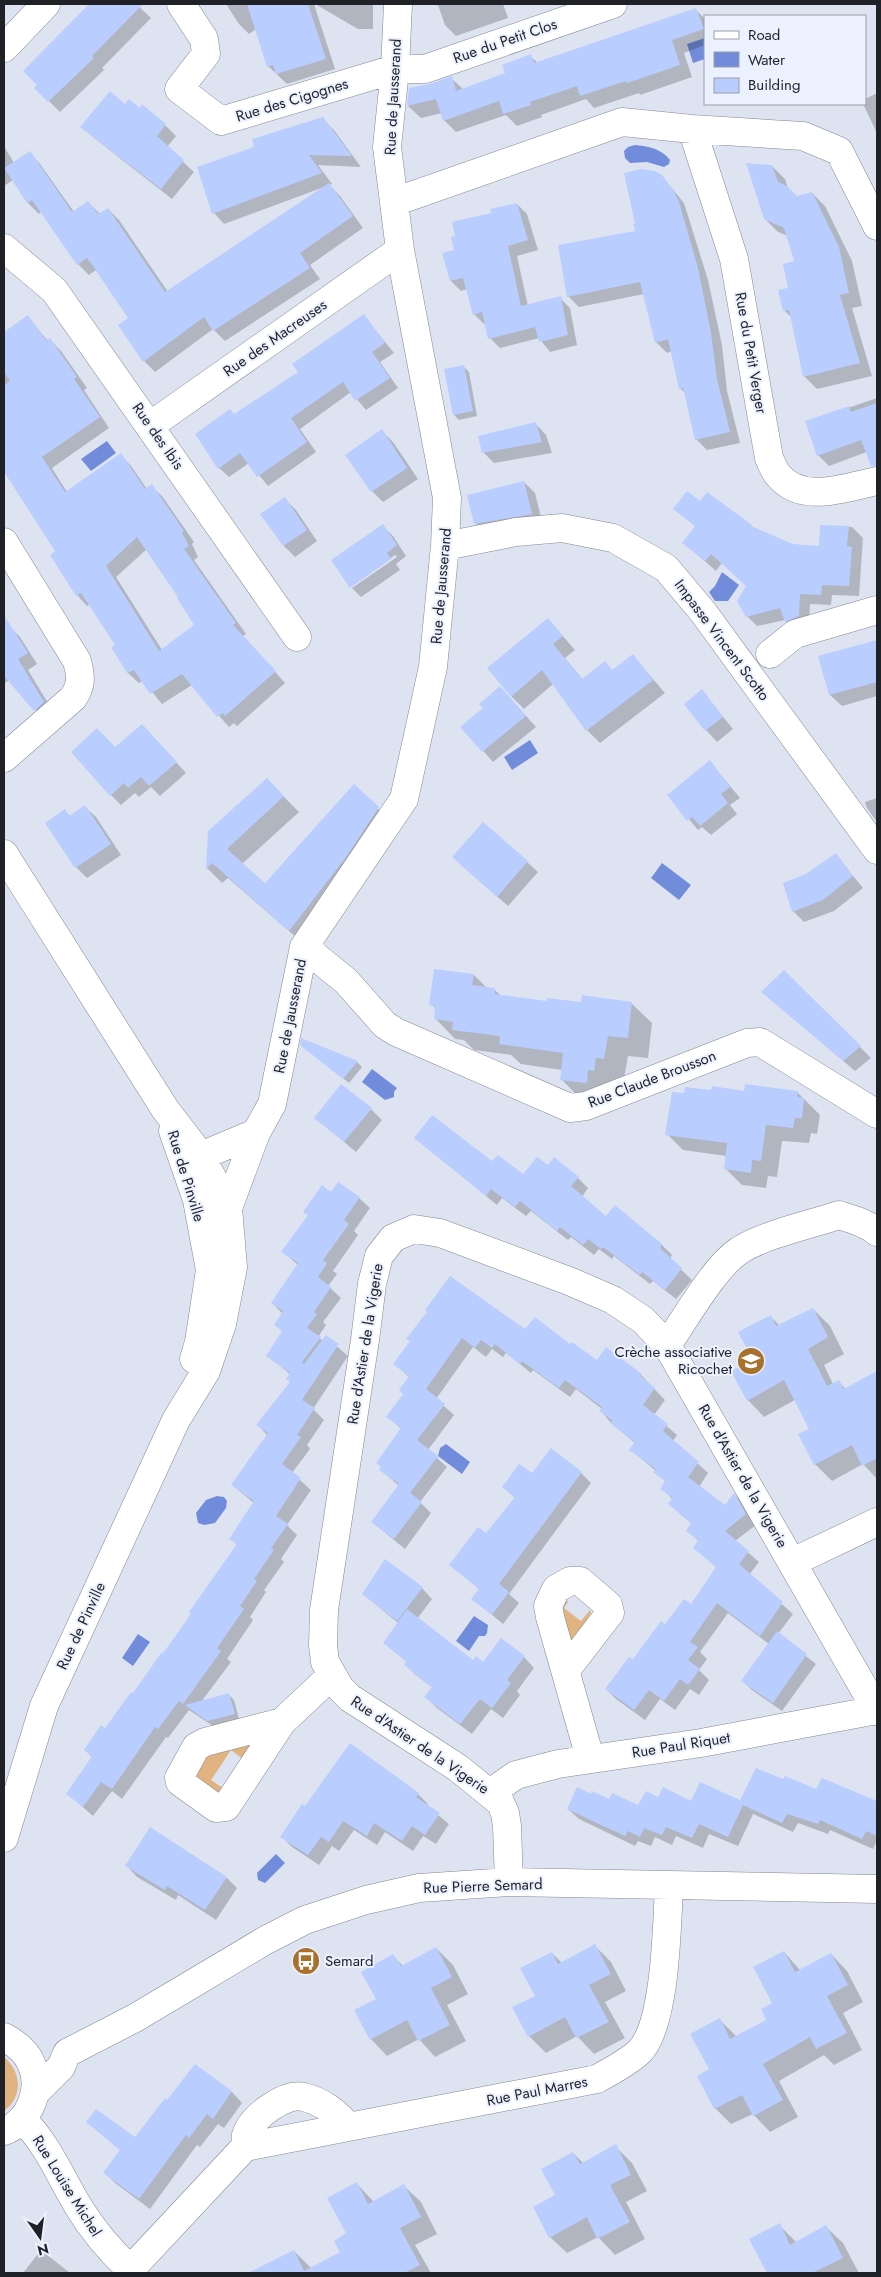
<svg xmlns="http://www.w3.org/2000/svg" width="881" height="2277" font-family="Jost,sans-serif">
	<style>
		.green { fill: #e0b381 }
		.water { fill: #728cdc }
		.shadow { fill: #0003; fill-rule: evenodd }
		.building { fill: #bacdff; fill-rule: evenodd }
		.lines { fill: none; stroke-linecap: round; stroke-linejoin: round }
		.minor-casing { stroke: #828794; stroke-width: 29 }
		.minor { stroke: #fff; stroke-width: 28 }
		.labels { text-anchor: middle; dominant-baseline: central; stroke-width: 4; stroke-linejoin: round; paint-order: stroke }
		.street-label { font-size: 15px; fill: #1f2126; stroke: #ebf1ff }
		.poi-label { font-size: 15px; fill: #1f2126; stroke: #ebf1ff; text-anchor: end }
	</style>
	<rect width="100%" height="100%" fill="#dee3f1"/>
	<path class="green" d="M562,1597L568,1602L564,1608L581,1621L590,1610L591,1613L571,1643L559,1601Z
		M252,1743L247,1762L231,1750L211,1780L226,1790L220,1794L195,1780V1773L207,1753Z
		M4,2057C22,2072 23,2097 4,2111Z"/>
	<path class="water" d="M705,38V59L693,63L687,44Z
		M635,145C648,146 662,149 670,160L669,164L664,167L647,162L630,163L625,158L624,151L628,147Z
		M107,441L116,453L91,471L81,459Z
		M722,572L739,585L728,601H715L709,592L715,586Z
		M530,740L538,753L512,770L504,757Z
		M662,863L691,885L679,900L651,878Z
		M372,1069L397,1088L394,1092V1097L385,1100L362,1082Z
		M446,1444L470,1462L462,1474L438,1456L440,1448Z
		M217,1496L224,1497L227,1501L226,1508L215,1523L204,1525L198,1523L196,1513L206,1500Z
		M474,1616L488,1625L487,1633L485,1636H479L469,1651L456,1641Z
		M138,1634L150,1642L133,1666L122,1658Z
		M276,1854L285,1863L265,1883L258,1880L257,1873Z"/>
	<path class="shadow" d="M91,4H136L151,18L102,68L104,70L60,112L36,88L38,85L25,71Z
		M226,4H314L335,69L287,84L268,66L256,29L249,34L239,24Z
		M315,4H373V29H358Z
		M441,4H503L508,18L456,36L445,25L438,5Z
		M695,9L705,19V45L684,53L692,77L640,95L639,93L594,108L586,99L541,115L542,117L517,126L506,115L456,132L444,120L442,113L421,118L408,106L430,85L451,78L463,89L507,74L530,56L538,63Z
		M877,93V133L863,104H865V99Z
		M125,106L140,110L143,106L165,125L176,136L167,147L194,172L172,199L93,137L82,127Z
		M323,119L334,130L361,167L318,165L332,184L329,185L340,196L363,228L310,265L320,279L225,341L213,329L155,372L144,361L129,319L96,270L89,275L78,264L41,212L39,214L28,203L13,180L4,186V146L14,163L30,153L40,164L74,212L88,202L100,214L108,209L119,220L168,292L324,187L224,224L214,213L255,148Z
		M772,166L785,179L788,188L797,197L812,193L825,206L852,261L862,306L852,308L872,376L817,389L804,376L792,318L784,310L796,262L788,236L778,232L765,219Z
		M662,176L684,203L708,280L722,345L727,391L740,443L707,450L696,439L685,393L680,388L672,351L667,353L656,342L644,294L579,307L568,296L636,232Z
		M517,204L527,214L538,250L517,256L528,306L560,298L570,308L577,345L550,352L539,338L500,348L490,338L486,323L484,324L474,314L467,289L461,291L451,281L456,251L492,214Z
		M364,316L394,353L380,362L398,388L366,410L351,392L300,429L316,452L268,486L249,463L229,477L219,468L300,372Z
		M28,317L48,341L50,340L61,351L87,388L84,390L109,428L52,468L67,492L121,455L131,466L147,489L151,486L162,496L194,542L192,544L198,557L194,560L246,634L243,636L285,683L237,726L234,723L229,727L192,685L162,704L143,681L139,683L128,673L112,648L116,645L90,604L87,606L77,595L56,552L4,470V346L6,345L4,334ZM147,549L180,597L196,625L162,650L116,577Z
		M464,367L469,372L477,416L459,420L454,415Z
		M877,398V452L872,450L829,466L818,455L807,422Z
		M535,423L546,435L552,453L494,463L483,452Z
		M382,431L393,442L418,479L383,502L372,491Z
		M524,482L535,493L543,525L487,535L476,524Z
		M285,499L296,510L317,541L295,557L284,546Z
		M700,503L792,546L820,548L821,526L852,527L863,538L859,596L832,595L831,605L810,604L809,627L796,632L785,620L757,626L747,616V586L722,563L716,571L684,543L696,527L675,509Z
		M383,526L393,536L406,556L396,564L400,570L361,597L352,588L397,557L395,555L351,585Z
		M548,619L575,650L565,658L583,680L605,663L613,671L633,656L665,693L600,743L587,730L553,684L524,709L511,696Z
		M4,624L7,629L10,627L20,637L37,664L28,670L54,713L45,720L9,680L4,684Z
		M877,641V696L842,706L830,695L819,657Z
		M702,691L733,729L717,742L706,730Z
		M511,699L536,727L493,762L462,727Z
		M152,736L186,773L160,796L151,787L139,797L135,793L121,805L111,795L115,749Z
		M710,762L740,798L730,805L737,814L711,835L702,827L698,830L669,795Z
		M354,786L394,824L305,945L228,878L222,883L207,868L210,832L282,795L299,812L242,864L265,885Z
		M877,798V822L867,808L865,802Z
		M85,807L96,817L121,855L87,878L76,867L65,811L71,817Z
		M836,855L863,888L834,911L804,922L793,911L807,875Z
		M527,862L538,872L508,906L464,867Z
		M784,971L871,1058L855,1071L763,992Z
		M474,975L487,988L494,989L501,996L547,1002L631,1003L652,1023L648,1058L628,1056L624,1079L616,1078L614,1091L582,1100L561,1079L562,1070L521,1064L511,1055L474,1050L464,1040L455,1039L435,1018L436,1009L431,1004Z
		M302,1040L357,1062L362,1067L349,1083L307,1050Z
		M712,1091L797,1092L820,1115L817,1134L811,1133L809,1143L782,1141L777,1177L768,1176L766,1188L742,1185L726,1169L727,1156L683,1150L667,1134L685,1094Z
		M371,1109L382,1120L356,1152L316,1118Z
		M416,1138L492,1163L523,1176L549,1167L578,1178L588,1188L582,1197L606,1218L615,1207L662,1245L672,1255L670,1259L692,1280L676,1299L653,1281L650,1284L614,1256L612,1259L599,1249L594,1255L571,1237L568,1240L531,1211L526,1216L502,1198L497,1205Z
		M339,1183L359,1198L370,1208L354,1231L358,1235L333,1271L337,1274L328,1286L341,1298L323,1322L326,1325L318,1337L323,1341L326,1337L348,1356L313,1409L324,1420L307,1445L310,1449L292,1473L311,1490L287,1525L297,1535L281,1559L284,1562L264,1590L266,1592L250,1617L253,1620L227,1659L231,1662L201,1702L229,1695L234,1700L239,1719L213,1726L189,1710L168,1738L166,1737L122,1799L112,1791L93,1816L68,1794L93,1758L85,1750L105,1730L165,1653L237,1545L231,1538L254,1503L232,1485L268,1436L258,1425L291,1382V1375L268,1356L283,1332L275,1324L283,1314L272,1303L298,1265L283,1252L309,1216L304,1212L332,1194Z
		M813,1309L830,1326L844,1354L824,1365L833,1384L838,1381L846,1389L877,1372V1479L863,1464L832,1481L815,1464L810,1430L795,1400L764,1417L748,1400L754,1360L771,1317L780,1326Z
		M525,1331L570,1346L597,1362L606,1349L641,1375L665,1400L654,1415L677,1435L673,1441L708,1473L699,1487L725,1507L734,1494L744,1504L756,1525L735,1541L759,1562L749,1575L793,1614L778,1634L816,1664L782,1711L752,1690L743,1681L769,1644L728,1613L700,1652L707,1659L699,1670L709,1680L699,1695L690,1689L675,1710L660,1699L645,1720L616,1699L606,1689L665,1625L692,1606L717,1568L695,1548L699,1542L688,1530L692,1524L680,1514L673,1500L662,1488L666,1482L656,1471L631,1450L635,1443L611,1423L601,1411L602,1409L576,1389L570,1397L533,1370L531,1373L506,1353L503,1357L492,1349L486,1357L473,1347L436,1399L454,1415L428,1450L447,1467L420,1502L431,1513L405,1549L372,1522L399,1486L381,1470L402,1430L388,1416L404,1394L410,1378L395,1364L411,1342Z
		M581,1473L591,1483L509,1594L519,1603L503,1624L473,1599L480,1590L451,1565L487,1534L515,1498L503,1486L532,1475Z
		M422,1588L432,1599L417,1619L473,1662L483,1664L524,1657L534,1668L517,1691L520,1695L503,1718L491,1709L472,1734L437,1708L426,1697L433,1688L416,1675L405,1665L407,1662L384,1643L398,1623L363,1594Z
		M822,1779L877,1803V1840L873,1849L830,1830L828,1834L798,1823L793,1832L753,1814L738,1846L709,1834L703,1848L676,1836L672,1845L655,1837L651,1846L638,1841L635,1846L579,1819L568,1809L591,1796L639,1807L659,1798L692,1802H741L784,1781L817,1791Z
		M418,1794L428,1804L427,1806L449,1824L436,1844L423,1836L413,1851L385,1832L377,1845L354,1830L339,1851L332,1846L319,1865L292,1847L282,1837Z
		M150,1829L227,1878L237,1888L216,1920L178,1895L176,1900L137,1877L127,1866Z
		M595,1946L611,1962L626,1991L605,2002L625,2038L594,2054L577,2036L546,2053L529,2036L514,2007L537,1996L552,1953L562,1963Z
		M436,1948L453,1965L468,1994L447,2005L466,2041L435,2057L419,2039L387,2056L371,2039L378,2000L393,1956L403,1966Z
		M784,1952L800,1970L831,1954L847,1971L863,2002L843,2013L862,2050L834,2065L824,2055L779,2081L798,2117L770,2132L753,2114L731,2124L715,2108L711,2070L720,2020L737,2037L768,2020L774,2003Z
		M195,2066L232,2092L242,2103L224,2128L218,2124L200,2147L197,2145L150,2209L115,2183L105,2173L121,2151L99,2132L136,2139Z
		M615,2146L632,2163L647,2191L626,2202L645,2239L615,2255L598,2237L567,2253L550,2237L557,2195L573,2153L583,2163Z
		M357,2184L374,2202L404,2186L421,2202L437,2234L415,2245L431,2273H268L265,2266L294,2251L311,2268L342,2253L348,2234Z
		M779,2225L797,2243L826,2227L843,2243L859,2273H769L751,2240Z
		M41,2250L70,2273H23Z"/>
	<path class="building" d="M89,4H143L92,56L94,58L48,102L34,88L37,85L23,71Z
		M247,4H308L326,59L276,74L273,65L267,67Z
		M696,8L704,29L672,40L680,65L627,83L626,81L580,96L577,86L530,102L531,105L503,114L499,101L443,121L436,99L407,106L409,88L430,84L452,76L456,91L505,73L502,65L531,54L534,63Z
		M110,91L125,104L129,99L140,108L142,104L166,124L157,136L184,160L161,189L80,127Z
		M323,117L352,156L309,155L322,173L212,214L197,167L254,147L252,139Z
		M30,151L72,212L88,201L98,214L108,208L165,292L329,183L353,216L300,253L310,268L213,331L204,317L143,362L118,325L128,318L95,269L87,258L77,265L32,200L27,203L4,168Z
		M746,163L772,165L778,182L787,186L797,196L812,192L839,247L849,293L840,295L860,363L803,377L789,310L783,311L778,290L788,288L783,264L794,261L784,228L764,219Z
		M642,169L655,171L662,175L674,191L679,202L698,268L711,333L717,379L730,432L695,440L683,388L679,389L668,339L655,343L640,282L567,297L558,245L635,231L633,224H635L624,173Z
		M517,203L528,240L508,246L521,306L561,296L568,335L539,342L535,327L488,339L482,312L473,315L463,278L450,281L442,253L454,250L451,237L455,236L452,222L491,213L490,209Z
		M364,314L385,343L372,352L390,378L355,401L343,382L291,418L307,442L257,477L240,453L218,469L195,434L230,409L234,414L298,372L292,364Z
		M28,315L46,340L50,338L77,377L74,379L100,417L42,457L65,492L121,453L145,489L152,484L184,531L182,533L189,546L184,549L236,623L233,625L276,671L225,716L223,713L217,717L182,674L150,694L134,670L127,673L111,647L115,645L81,593L76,596L50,555L55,551L4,472V385L10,381L4,372V332ZM137,537L178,597L177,598L194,625L159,651L106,566Z
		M464,365L473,411L453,415L444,369Z
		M877,403V466H871L861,440L817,456L805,421L849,406L851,412Z
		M536,422L542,442L482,453L478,436Z
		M382,429L407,468L371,492L345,455Z
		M524,481L532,514L474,524L467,495Z
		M687,491L700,501L707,492L752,525L751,526L793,544L819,546L820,525L849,526L847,546L852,547L849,586L822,585L821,595L800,594L799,616L785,622L780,608L746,617L737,601L746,586L711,554L705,561L682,543L695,526L673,509Z
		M285,497L307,530L283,546L260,514Z
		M383,524L397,545L387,553L391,559L350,588L331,560Z
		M4,615L28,653L18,659L44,702L34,711L4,676Z
		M548,618L563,636L553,644L582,679L605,661L612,670L633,654L653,680L586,731L542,670L511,697L487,668Z
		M877,640V682L829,695L818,656Z
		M500,686L526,716L482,752L460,727L483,708L479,704Z
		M702,689L723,717L705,731L684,704Z
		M142,724L177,762L149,786L141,777L128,788L124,783L110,796L71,752L97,728L115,747Z
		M710,760L730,787L721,794L728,803L700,826L692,817L687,821L667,795Z
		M267,778L284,796L227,849L265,883L354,784L379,807L346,857L289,931L212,863L206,869L208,831Z
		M85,805L111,844L75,868L45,823L65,809L69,816Z
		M483,822L528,861L497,897L452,857Z
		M836,853L853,876L823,900L792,912L783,883L806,874Z
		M434,969L474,974L472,985L495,988V994L546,1001L547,998L581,1002L582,995L632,1002L628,1038L608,1036L604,1059L596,1058L594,1071L588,1070L587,1083L560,1080L563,1053L499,1044L500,1036L452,1030L453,1022L434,1019L435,1006L429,1005Z
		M784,970L861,1046L843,1061L761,992Z
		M301,1038L358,1061L343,1079L300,1045Z
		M341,1084L372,1108L344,1142L314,1118Z
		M745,1084L798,1091L797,1097L804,1098L802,1118H795L793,1128L766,1125L761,1161L752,1160L751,1173L724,1169L727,1143L665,1135L672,1092L684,1093L685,1087L711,1090L712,1086L744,1091Z
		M432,1115L492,1161L498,1155L523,1174L537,1157L548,1165L554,1157L579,1177L571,1186L606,1216L615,1205L662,1244L660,1248L682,1268L665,1290L642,1272L640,1275L603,1247L601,1249L588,1239L583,1245L560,1227L557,1231L520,1201L515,1207L491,1189L486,1196L414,1138Z
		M338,1182L360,1197L344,1220L349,1224L323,1260L327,1263L318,1277L331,1287L314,1312L317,1314L307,1328L321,1337L302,1362L304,1364L326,1335L339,1344L302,1400L315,1408L297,1435L301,1437L282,1464L301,1478L276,1516L288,1524L271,1548L274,1550L254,1579L257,1581L240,1606L244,1609L217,1648L221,1651L183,1704L179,1701L158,1729L155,1727L112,1789L101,1782L83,1807L66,1794L92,1756L84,1750L101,1725L105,1728L131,1692L133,1693L161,1653L164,1652L191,1614L189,1612L237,1544L229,1539L254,1501L231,1485L268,1433L256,1425L290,1382L286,1379L290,1373L266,1356L282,1331L274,1325L283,1311L271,1303L298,1263L281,1252L308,1215L303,1212L322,1185L331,1192Z
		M450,1276L525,1329L535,1317L570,1344L572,1342L597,1360L606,1347L642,1374L640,1376L655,1388L643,1405L668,1424L663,1431L699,1462L688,1477L725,1505L734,1493L746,1514L725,1531L749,1551L739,1564L783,1602L760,1636L717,1603L690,1642L698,1647L688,1660L700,1669L688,1685L680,1679L664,1701L649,1690L634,1710L605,1689L629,1657L633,1659L661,1621L665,1624L684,1599L691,1604L716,1567L693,1548L698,1540L686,1531L691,1523L668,1504L673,1498L660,1489L665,1481L653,1472L656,1469L629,1450L635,1442L610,1423L612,1420L599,1411L602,1407L565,1380L559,1388L522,1361L520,1364L495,1344L492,1348L481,1340L475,1348L462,1338L426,1389L445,1404L417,1440L438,1456L410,1493L405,1489L422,1502L394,1539L371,1522L399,1484L379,1470L381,1467L376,1463L401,1428L386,1417L403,1394L399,1390L409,1376L393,1364L410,1341L406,1339L427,1312L425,1310Z
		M813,1308L828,1337L808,1349L827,1386L839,1380L844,1389L877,1371V1458L862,1466L852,1445L814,1465L798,1434L809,1429L784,1380L747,1401L731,1371L753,1360L738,1332L771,1315L776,1326Z
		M551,1448L582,1472L499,1584L509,1592L492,1615L471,1599L479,1589L449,1565L478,1527L486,1533L515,1497L502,1487L519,1464L532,1473Z
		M385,1559L423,1587L397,1621L362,1594Z
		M407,1609L473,1660L476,1656L483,1662L501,1638L525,1656L507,1680L511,1683L492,1708L480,1699L460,1724L424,1697L432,1687L404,1665L406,1661L383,1643Z
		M777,1631L807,1654L773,1703L741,1681Z
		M229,1693L235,1714L207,1721L185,1705Z
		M350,1743L419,1793L416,1797L440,1813L425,1835L412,1826L402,1841L374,1823L367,1836L343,1821L329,1842L321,1837L308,1855L280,1837L302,1804L305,1806Z
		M756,1768L783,1779L785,1776L816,1789L822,1778L877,1801V1836L866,1831L862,1839L820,1820L818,1824L787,1814L782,1823L743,1805L728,1837L699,1824L692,1838L666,1827L662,1835L644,1828L640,1837L628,1831L625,1836L567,1809L577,1787L591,1794L592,1791L609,1799L612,1793L638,1805L646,1791L658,1797L663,1787L691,1801L700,1782L740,1800Z
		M150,1827L227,1877L205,1910L167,1886L165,1890L125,1866Z
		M595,1944L611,1974L589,1985L609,2022L576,2038L565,2017L528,2037L512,2007L535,1996L520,1968L552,1952L558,1964Z
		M436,1947L452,1977L431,1988L450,2025L418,2041L407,2020L370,2040L354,2010L376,1999L361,1972L393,1954L401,1966Z
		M784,1951L795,1972L831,1953L848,1985L827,1996L847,2033L816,2049L810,2037L763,2064L783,2100L753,2116L742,2095L714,2109L697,2076L709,2069L690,2034L720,2018L730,2039L766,2020L761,2009L772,2003L753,1967Z
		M195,2064L232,2091L213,2119L207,2114L189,2138L186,2135L139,2199L103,2173L120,2150L86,2122L96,2109L135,2137L165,2098L167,2100Z
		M616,2144L631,2175L610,2185L630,2222L597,2239L587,2217L549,2238L533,2207L555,2195L541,2169L573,2152L580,2164Z
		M357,2182L368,2204L404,2184L421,2217L400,2228L420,2265L404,2273H248L294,2250L304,2271L340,2252L334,2241L346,2233L327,2198Z
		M780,2223L790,2245L826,2225L843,2258L812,2273H767L749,2239Z"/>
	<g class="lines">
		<defs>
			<path id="minor" d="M181,4L204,39L206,54L179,89L221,121L395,69H425L613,4
				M4,48L46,4
				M692,129L734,259L769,458C772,464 774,471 778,475C802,505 846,487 877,481
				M394,202L622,122L692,129L803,136L839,151L877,226
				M4,248L54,290L297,637
				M151,425L400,250
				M4,542L77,661C81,676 82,685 73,698L4,758
				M445,546L516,532L562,528L613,538L666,568L703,612L877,850
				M770,654L795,634L877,610
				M4,854L165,1109L201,1156L228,1208L233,1267L222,1324L206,1371L176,1420L44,1706L4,1838
				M304,947L346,981L385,1025L396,1032L570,1108L586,1106L747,1043L760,1042L877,1114
				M173,1131L197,1200L210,1270L199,1342L194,1359
				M201,1156L256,1133
				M210,1270L228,1208L256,1133L272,1104L304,947L404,799L433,667L445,546L447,498L400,250L387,147L395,69L398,4
				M667,1345C686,1318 714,1267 740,1250C766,1234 809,1225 839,1215C852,1219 867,1223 877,1232
				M793,1562L877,1522
				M566,1670L610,1613L608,1605L580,1581H570L556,1589L548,1606L550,1617L590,1758
				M282,1722L226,1807L216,1808L180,1782L179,1778L196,1747L205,1742L282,1722L331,1676
				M490,1793L516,1775L558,1764L701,1743L877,1710
				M509,1882L507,1826L505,1813L500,1802L458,1768L350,1698L340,1688L325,1662L323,1645L324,1610L365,1340L372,1284L379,1256L393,1238L414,1229L440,1233L569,1281L613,1300L643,1320L667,1345L877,1711
				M4,2037C15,2043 26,2051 31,2063C43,2088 30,2122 4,2131
				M35,2093L61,2067L67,2053L135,2018L266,1940L305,1920L366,1900L419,1888L509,1882L877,1889
				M22,2119C47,2143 60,2176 78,2206C93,2231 112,2253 134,2273
				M245,2147C246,2143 245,2139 246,2135C251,2117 286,2092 304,2097C321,2101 338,2113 348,2127
				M130,2270L245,2147L597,2079C611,2071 627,2063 639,2052C666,2026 667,1924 669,1885"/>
		</defs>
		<use href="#minor" class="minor-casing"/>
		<use href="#minor" class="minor"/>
	</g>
	<defs>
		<symbol id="school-disc" viewBox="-11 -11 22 22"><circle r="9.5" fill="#a8712c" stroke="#ebf1ff"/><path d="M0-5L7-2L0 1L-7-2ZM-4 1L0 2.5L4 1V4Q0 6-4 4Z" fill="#fff"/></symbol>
		<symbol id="bus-disc" viewBox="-11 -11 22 22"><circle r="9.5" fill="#a8712c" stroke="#ebf1ff"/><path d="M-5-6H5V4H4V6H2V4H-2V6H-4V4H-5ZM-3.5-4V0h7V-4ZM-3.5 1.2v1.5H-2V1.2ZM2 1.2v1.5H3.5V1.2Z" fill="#fff"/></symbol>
	</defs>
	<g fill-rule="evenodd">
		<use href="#school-disc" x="735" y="1345" width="32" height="32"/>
		<use href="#bus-disc" x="290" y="1945" width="32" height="32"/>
	</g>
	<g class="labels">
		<g class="street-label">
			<text transform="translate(505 41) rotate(-19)">Rue du Petit Clos</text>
			<text transform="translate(393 97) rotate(-87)">Rue de Jausserand</text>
			<text transform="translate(292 100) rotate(-17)">Rue des Cigognes</text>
			<text transform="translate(275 338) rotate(-35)">Rue des Macreuses</text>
			<text transform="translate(751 353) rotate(80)">Rue du Petit Verger</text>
			<text transform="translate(158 436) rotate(55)">Rue des Ibis</text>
			<text transform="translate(441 586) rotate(-85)">Rue de Jausserand</text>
			<text transform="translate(722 640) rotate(53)">Impasse Vincent Scotto</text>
			<text transform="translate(290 1016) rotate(-79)">Rue de Jausserand</text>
			<text transform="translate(652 1079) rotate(-21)">Rue Claude Brousson</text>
			<text transform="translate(186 1176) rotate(73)">Rue de Pinville</text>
			<text transform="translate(365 1344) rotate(-81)">Rue d'Astier de la Vigerie</text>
			<text transform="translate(743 1476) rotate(60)">Rue d'Astier de la Vigerie</text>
			<text transform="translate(81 1626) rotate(-65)">Rue de Pinville</text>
			<text transform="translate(420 1745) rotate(34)">Rue d'Astier de la Vigerie</text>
			<text transform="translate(681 1745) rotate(-9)">Rue Paul Riquet</text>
			<text transform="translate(483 1886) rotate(-2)">Rue Pierre Semard</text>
			<text transform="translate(537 2091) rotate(-11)">Rue Paul Marres</text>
			<text transform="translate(67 2186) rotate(58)">Rue Louise Michel</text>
		</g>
		<g class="poi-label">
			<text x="732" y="1352">Crèche associative<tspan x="732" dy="17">Ricochet</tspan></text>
			<text x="325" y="1961" text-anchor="start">Semard</text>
		</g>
	</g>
	<rect width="881" height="2277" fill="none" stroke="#1f2126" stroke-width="10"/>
	<rect x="704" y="15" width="162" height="90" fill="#ebf1ff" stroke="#999ea8"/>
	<rect x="714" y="31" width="25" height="8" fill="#ffffff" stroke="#999ea8"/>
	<text x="748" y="40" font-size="15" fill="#1f2126">Road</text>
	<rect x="714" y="52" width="25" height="15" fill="#728cdc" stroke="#999ea8"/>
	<text x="748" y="65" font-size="15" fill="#1f2126">Water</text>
	<rect x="714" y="78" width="25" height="15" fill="#bacdff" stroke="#999ea8"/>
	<text x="748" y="90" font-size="15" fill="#1f2126">Building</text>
	<g transform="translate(40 2237) rotate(166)" stroke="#ebf1ff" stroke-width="4" paint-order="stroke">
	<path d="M0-4L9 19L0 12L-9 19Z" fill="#1f2126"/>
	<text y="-8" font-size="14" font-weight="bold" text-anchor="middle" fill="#1f2126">N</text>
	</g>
</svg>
